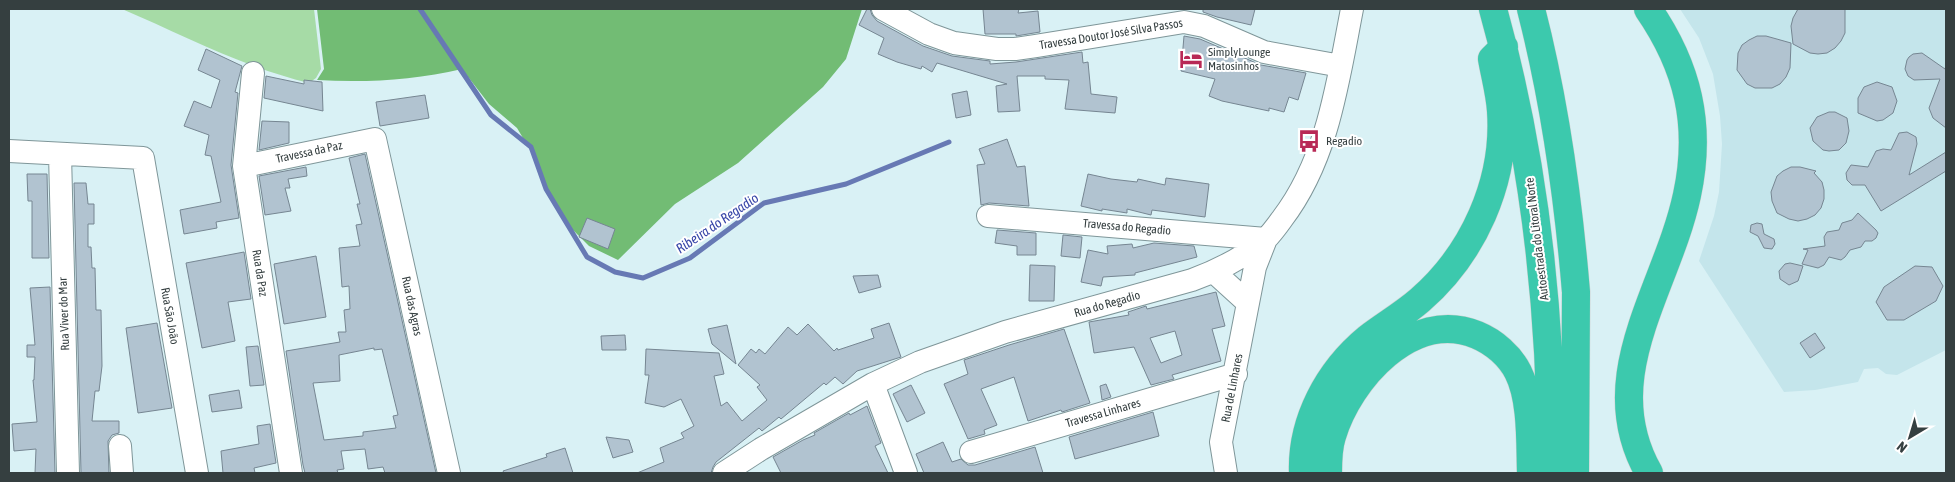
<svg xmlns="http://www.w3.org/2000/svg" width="1955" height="482" font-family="'Asap Condensed',sans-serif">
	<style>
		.built { fill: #c4e5eb }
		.green { fill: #a6dba6 }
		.forest { fill: #72bc74 }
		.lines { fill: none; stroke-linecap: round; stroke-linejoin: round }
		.stream { stroke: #6779b4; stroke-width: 5 }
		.building { fill: #b1c3d0; stroke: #768692; fill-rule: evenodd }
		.minor-casing { stroke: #7f9699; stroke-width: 24 }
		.highway-casing { stroke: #cfd1d1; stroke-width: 29 }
		.minor { stroke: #fff; stroke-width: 22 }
		.highway { stroke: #3cc9ad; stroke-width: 28 }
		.labels { text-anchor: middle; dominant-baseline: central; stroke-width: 4; stroke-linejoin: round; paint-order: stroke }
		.street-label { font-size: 12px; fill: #353f40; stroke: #fff }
		.poi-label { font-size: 12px; fill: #353f40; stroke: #fff; text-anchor: start }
		.water-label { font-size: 14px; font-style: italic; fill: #3846a8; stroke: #fff }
	</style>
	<rect width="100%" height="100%" fill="#d9f1f5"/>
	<path class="built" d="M1680,9H1946V350L1897,375L1886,374L1878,368L1864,369L1858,382L1815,390L1784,392L1699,261L1714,216L1719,192L1722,144L1720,116L1713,74L1699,38Z"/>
	<path class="green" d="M122,9H314L321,69L316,78L309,83C245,68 183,35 122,9Z"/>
	<path class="forest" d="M317,9H862L846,59L823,87L738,163L675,204L618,260L589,246L567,224L552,200L535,158L517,128L489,104L462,69C414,80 367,83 317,80L324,69Z"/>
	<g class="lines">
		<path class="stream" d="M420,9L491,115L531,147L546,189L587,257L615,272L643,278L690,258L764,203L846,184L949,142"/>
	</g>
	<path class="building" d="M867,9H870L872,15L877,21L923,46L952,56L990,61V64L1016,62L1082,52L1083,63L1088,62L1091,94L1117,97L1115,113L1065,109L1069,80L1045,79V76H1017L1020,111L998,112L996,86L1007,84L937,63L932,72L922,66L921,69L897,62L878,54L884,38L859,25Z
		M983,9H1019L1018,13L1038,11L1040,32L1016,36V34H985Z
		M1203,9H1255L1251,25L1217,17L1203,12Z
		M1798,9H1845V33L1841,41L1835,48L1827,53L1818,54L1810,53L1793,44L1791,26L1793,18Z
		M1184,36L1200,39L1261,65L1306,73L1298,100L1289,97L1284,112L1269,108V111L1222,101L1209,96L1215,79L1181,71Z
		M1757,36H1766L1791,43L1790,68L1786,77L1780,84L1772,88H1755L1747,84L1737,70L1738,53L1742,45L1749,40Z
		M206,49L242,66L235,92L238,93L231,165L239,218L216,222L217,228L184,234L180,210L221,202L211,156L205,155L209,135L184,126L194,101L211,108L220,80L198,70Z
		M1922,53L1945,69L1946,65V128L1933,118L1929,108L1940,79L1914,80L1908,76L1905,69L1907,60L1909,57L1913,54Z
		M266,76L304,84V80L322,82L323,111L264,98Z
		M1877,82L1892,87L1897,101L1893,113L1883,120L1877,121L1858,113V98L1864,87Z
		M967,91L971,115L956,118L952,94Z
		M425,95L429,118L380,126L376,102Z
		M1829,112H1835L1847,118L1849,131L1846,143L1839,150L1829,151L1823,150L1813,141L1810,128L1817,117Z
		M262,121L289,122V143L259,150Z
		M1907,132L1916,137L1917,144L1909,175L1946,152V171L1881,211L1865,185H1852L1847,180L1846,173L1851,165L1868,167L1876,151L1883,149L1891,150L1899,133Z
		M1007,139L1017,167L1025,166L1029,206L989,203L981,205L977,165L985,164L979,149Z
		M365,154L436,473H385L383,467L368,469L365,449L341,451L344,469L337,470L338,473H305L303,465L286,351L340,342L338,332H346L344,310L350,309L349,286L342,287L339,248L360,246L356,225L362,224L357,204H360L349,158ZM374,348V350L382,349L398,415L393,416L396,428L363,432V436L324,440L313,383L340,381L339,355Z
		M306,167L307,176L288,179L290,188H285L291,211L265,215L259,176Z
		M1791,167H1800L1816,171L1814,173L1822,182L1824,190V199L1821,208L1815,215L1807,219L1798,221L1789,219L1777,213L1772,201L1771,192L1777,176L1783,171Z
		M27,174H47L49,258H32V201H28Z
		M1088,174L1111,179L1137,182L1138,179L1165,185L1166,178L1209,184L1205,217L1152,210L1151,215L1127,209V213L1102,209V211L1081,206Z
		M74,183H86L88,204H94V224H88V247H91L92,268H95L96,310H101L102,366L99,391H95L92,421H119V433L112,435L108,441L109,473H81Z
		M1858,213L1876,230L1878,233L1876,238L1872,241H1865L1861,247L1850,250L1845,257L1841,260L1829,257L1824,265L1818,268L1802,264L1808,250L1803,249L1825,246L1824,237L1827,232L1839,230L1842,223L1852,220Z
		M587,218L615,229L608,249L579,237Z
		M1757,223L1762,224L1764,234L1774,239L1775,244L1772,249L1764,248L1758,236L1750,232L1751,225Z
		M997,230L1036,233V255H1017V246L995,243Z
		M1063,235L1082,237L1080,258L1061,256Z
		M1154,243L1194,246L1197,257L1135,273V275L1103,277L1101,286L1081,282L1088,250L1108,254L1107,246L1132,244L1133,248Z
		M244,252L251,299L228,302L235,341L202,348L186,263Z
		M316,256L326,317L284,324L274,264Z
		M1790,263L1803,266L1798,281L1789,285L1780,279L1779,271L1785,264Z
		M1030,265L1055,266L1054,301H1029Z
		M1915,266L1932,267L1943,286L1936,301L1904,320H1887L1876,302L1884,287Z
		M878,275L881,287L859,293L853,276Z
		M50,287L55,473H35L36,449L14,451L12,424L37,422L33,380H34L35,357H27V345H35L30,288Z
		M1216,292L1225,326L1212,329L1221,361L1172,375L1174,379L1151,385L1134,347L1094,353L1089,322L1129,315L1128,312L1146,306L1147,309ZM1175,331L1182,355L1161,363L1150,338Z
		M157,323L172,408L138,413L126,328Z
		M889,323L901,357L857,371L843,384L835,377L826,385L824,383L781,419L779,417L762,431L759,428L716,462L713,467L711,473H637L664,462L660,448L684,438L681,433L694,426L681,399L664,407L645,403L649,375H645L646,349L719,353L724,374L714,376L721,406L727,402L742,421L767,400L757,387L760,385L738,365L751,349L756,353L759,349L765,354L788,327L797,335L808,324L834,351L837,348L838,350L874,338L871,329Z
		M727,325L736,364L712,344L708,329Z
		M1064,329L1090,403L1062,412L1061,410L1028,421L1014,377L981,389L997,425L984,430L985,434L968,439L944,384L968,374L964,360L1009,345Z
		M1815,333L1825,348L1810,358L1800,343Z
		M625,335L626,350H602L601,336Z
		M258,346L264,385L250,386L246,347Z
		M1106,384L1111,397L1102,400L1100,386Z
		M911,385L925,413L907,422L893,394Z
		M239,390L242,408L212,412L209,395Z
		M867,406L881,443L875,446L888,473H781L773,457L803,440L815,435L814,433L849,413L850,415Z
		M1153,412L1159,436L1075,459L1069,437Z
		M270,424L276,463L254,468L255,473H223L221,451L259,444L257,426Z
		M606,437L629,440L633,452L613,458Z
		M943,442L952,462L961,459L968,465H975L1035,447L1043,473H924L916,454Z
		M565,448L573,473H504L503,471L547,457L546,454Z"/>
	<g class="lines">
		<defs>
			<path id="minor" d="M883,9L929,34L954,43L997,49H1015L1036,46L1184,22L1204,26L1264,52L1341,66
				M253,73L244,166L291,473
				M9,151L143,158L197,473
				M60,154L68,473
				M244,166L375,139L449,473
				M988,216L1266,239
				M1214,272L1247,302
				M873,384L906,473
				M120,446L122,473
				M971,452L1236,374
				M724,473L761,449L873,384L920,362L1005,332L1192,280C1217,271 1245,256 1265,240C1271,234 1277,226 1282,219C1328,159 1338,81 1352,9
				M1226,473L1221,442L1255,267L1266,239"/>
			<path id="highway" d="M1493,9C1535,160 1552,317 1551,473
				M1531,9C1555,102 1568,196 1576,292L1575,473
				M1648,9C1688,67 1702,125 1687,195C1667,289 1594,377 1649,473
				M1303,473C1301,421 1328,371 1368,338C1385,325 1404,314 1420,300C1473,254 1506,182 1501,111C1500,94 1495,76 1492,59L1504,47
				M1328,473C1328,461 1328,448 1332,436C1349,379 1412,308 1477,335C1494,342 1510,356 1518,372C1532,399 1530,444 1531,473"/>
		</defs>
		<use href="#minor" class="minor-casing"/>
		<use href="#highway" class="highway-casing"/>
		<use href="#minor" class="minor"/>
		<use href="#highway" class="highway"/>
	</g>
	<defs>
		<symbol id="hotel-bare" viewBox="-9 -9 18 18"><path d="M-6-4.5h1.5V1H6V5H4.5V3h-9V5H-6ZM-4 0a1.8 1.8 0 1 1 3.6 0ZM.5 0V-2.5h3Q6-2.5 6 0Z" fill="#b82956" stroke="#fff" stroke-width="2.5" paint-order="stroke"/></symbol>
		<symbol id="bus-bare" viewBox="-9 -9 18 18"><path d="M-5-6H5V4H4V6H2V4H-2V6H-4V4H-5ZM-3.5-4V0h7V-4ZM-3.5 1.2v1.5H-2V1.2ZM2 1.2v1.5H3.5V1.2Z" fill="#b82956" stroke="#fff" stroke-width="2.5" paint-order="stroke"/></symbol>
	</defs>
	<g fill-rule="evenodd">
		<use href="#hotel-bare" x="1175" y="43" width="32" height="32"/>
		<use href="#bus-bare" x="1293" y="125" width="32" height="32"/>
	</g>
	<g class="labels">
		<g class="street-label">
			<text transform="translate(1111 34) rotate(-9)">Travessa Doutor José Silva Passos</text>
			<text transform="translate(309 152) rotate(-12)">Travessa da Paz</text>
			<text transform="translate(1127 227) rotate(5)">Travessa do Regadio</text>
			<text transform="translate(1537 239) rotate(-97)">Autoestrada do Litoral Norte</text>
			<text transform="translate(260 273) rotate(81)">Rua da Paz</text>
			<text transform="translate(1107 304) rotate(-16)">Rua do Regadio</text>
			<text transform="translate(412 306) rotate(78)">Rua das Agras</text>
			<text transform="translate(64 314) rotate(-92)">Rua Viver do Mar</text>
			<text transform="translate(170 316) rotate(80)">Rua São João</text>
			<text transform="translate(1232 388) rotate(-79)">Rua de Linhares</text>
			<text transform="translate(1103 413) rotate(-16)">Travessa Linhares</text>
		</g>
		<g class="poi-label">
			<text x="1208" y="52">SimplyLounge<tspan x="1208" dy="14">Matosinhos</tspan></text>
			<text x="1326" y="141">Regadio</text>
		</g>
		<g class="water-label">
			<text transform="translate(717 223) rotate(-34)">Ribeira do Regadio</text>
		</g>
	</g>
	<rect width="1955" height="482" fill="none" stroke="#353f40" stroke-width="20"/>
	<g transform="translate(1910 437) rotate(218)" stroke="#ffffff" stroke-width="4" paint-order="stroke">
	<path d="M0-4L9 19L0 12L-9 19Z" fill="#353f40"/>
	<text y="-8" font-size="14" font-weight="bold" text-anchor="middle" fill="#353f40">N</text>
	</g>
</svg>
